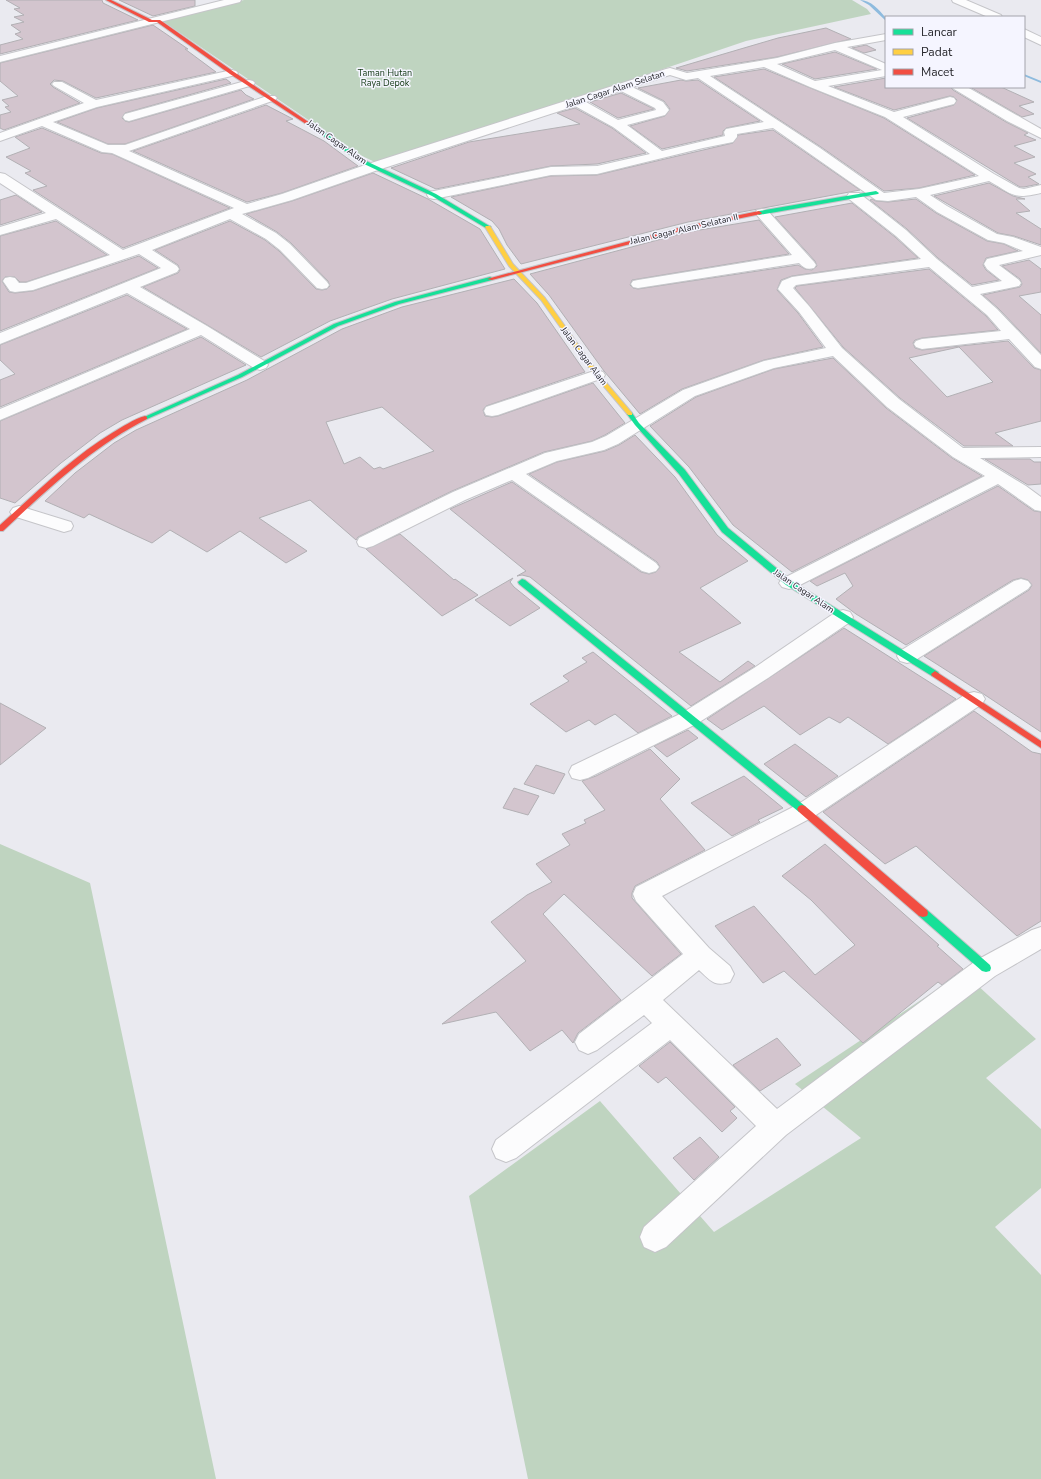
<svg xmlns="http://www.w3.org/2000/svg" width="1041" height="1479" font-family="'Nunito Sans',sans-serif">
	<style>
		.green { fill: #bfd4c0 }
		.lines { fill: none; stroke-linecap: round; stroke-linejoin: round }
		.stream { fill: #8ebbde; fill-rule: evenodd }
		.building { fill: #d3c5ce; stroke: #b2b0b4; fill-rule: evenodd }
		.street-casing { stroke: #c5c5c9; stroke-width: 2 }
		.fast-casing { stroke: #c5c5c9; stroke-width: 2 }
		.slow-casing { stroke: #c5c5c9; stroke-width: 2 }
		.jam-casing { stroke: #c5c5c9; stroke-width: 2 }
		.street { fill: #fcfcfd; fill-rule: evenodd }
		.fast { fill: #16e098; fill-rule: evenodd }
		.slow { fill: #ffcf43; fill-rule: evenodd }
		.jam { fill: #f24e42; fill-rule: evenodd }
		.labels { text-anchor: middle; dominant-baseline: central; stroke-width: 3; stroke-linejoin: round; paint-order: stroke }
		.far-park-label { font-size: 9px; fill: #0f3510; stroke: #f5f5ff }
		.far-street-label { font-size: 9px; fill: #27272c; stroke: #f5f5ff }
	</style>
	<rect width="100%" height="100%" fill="#eaeaf0"/>
	<path class="green" d="M244,0H852L867,9L871,14L746,41L530,114L377,163L360,155L161,20Z
		M0,844L90,883L216,1479H0Z
		M963,972L1036,1039L986,1078L1041,1129V1188L995,1227L1041,1275V1479H528L469,1196L600,1101L714,1232L861,1138L795,1084Z"/>
	<g class="lines">
		<path class="stream" d="M860,0C871,0 879,10 886,18V21L869,5Z
			M1024,74L1041,81V83L1024,76Z"/>
	</g>
	<path class="building" d="M6,0H102L103,3L138,20L0,54V45L23,39L15,34L21,32L11,25L24,22L14,17L24,15L14,9L20,8Z
		M119,0H195V6L153,16Z
		M153,25L188,49H185L216,72L96,98L63,81L54,80L50,84L53,87L80,103L4,130L0,128V115L11,112L5,107L9,106L2,100L18,96L0,81V63Z
		M826,28L851,39L777,57L687,71L676,68L778,38Z
		M866,45L876,50L864,53L852,48Z
		M835,52L877,69L815,79L782,64Z
		M764,69L884,118L975,175L919,188L884,191L821,147L714,77Z
		M886,78V87H950L953,90L1006,122L1028,133L1024,135L1036,140L1014,146L1035,157L1014,163L1036,174L1028,177L1039,184L1024,187H1020L907,118L954,105L957,100L954,97L950,96L894,110L834,87Z
		M226,79L231,83L125,113L122,118L125,121L129,122L241,90L246,95L254,99L125,144H108L57,122L97,108Z
		M681,80L686,81L698,80L760,121L726,128L723,131V135L662,149L630,126L665,116L670,109L664,101L638,88Z
		M970,87H1001L1034,102L1019,106L1034,114L1022,117Z
		M621,93L654,109L618,118L590,102Z
		M266,105L293,119L286,121L324,141L358,166L282,193L247,202L133,151Z
		M575,108L612,128L646,153L597,164L551,166L436,189L391,168L469,142L580,124L557,113Z
		M42,128L101,153L112,154L230,208L123,248L33,190L47,186L25,173L31,171L6,157L30,148L15,137Z
		M773,130L860,190L688,222L521,264L507,245L499,229L492,221L451,197L551,176L597,175L733,143L738,135Z
		M373,173L428,199L480,229L505,269L392,299L330,321L261,357L143,287L178,273L180,270L178,265L155,250L230,221L265,240L279,251L316,289L322,290L327,289L330,286L328,281L291,243L277,232L246,214L292,201Z
		M989,183L1013,196L1025,199H1016L1030,211L1016,213L1041,229V245L1014,236L998,233L934,196Z
		M16,195L42,212L0,225V200Z
		M872,199L876,201L888,202L916,199L936,213L987,241L1004,244L1018,251L986,258L983,265L986,270L999,280L972,285L938,258L907,229L870,200Z
		M852,203L895,237L918,258L792,276L781,280L777,290L798,313L823,347L764,360L682,389L640,414L604,371L549,295L530,274L688,232L759,220L789,254L638,279L632,280L630,285L633,288L638,289L798,265L805,269L812,270L817,266L815,261L775,217Z
		M56,221L107,255L26,282H20L15,277H5L2,281L9,292L15,293L33,291L139,256L158,268L0,331V236Z
		M1029,260L1041,269V292L1019,296L1041,315V353L998,308L983,295L1020,287L1022,284L1020,279L1002,266Z
		M929,269L986,316L998,330L922,338L915,340L913,343L915,348L922,350L1008,341L1034,368L1041,370V421L995,433L1013,446H964L900,398L843,347L795,288L797,286ZM959,347L993,382L947,397L909,358Z
		M514,279L537,303L585,372L486,406L483,410L485,416L492,417L498,416L593,383L625,423L605,435L592,441L544,452L452,491L358,537L356,540L310,500L259,518L307,551L286,563L240,531L207,552L170,530L152,543L89,514L84,518L45,501L75,473L114,443L136,430L247,380L342,329L402,307ZM382,407L434,451L383,469L380,467L374,469L360,457L344,464L326,422Z
		M127,295L187,329L0,407V380L15,374L0,360V345Z
		M201,337L246,365L122,420L100,433L61,463L15,503L0,498V421Z
		M833,358L886,408L952,458L982,476L792,572L733,525L689,467L650,426L696,397L774,369Z
		M635,435L675,477L717,535L748,561L700,588L741,623L679,652L720,682L748,661L755,666L691,706L530,577L522,575L517,576L526,571L450,509L512,482L641,572L649,574L656,572L660,567L657,562L529,474L557,462L605,451L619,445Z
		M985,459H1030L1034,462H1041V484L1028,485Z
		M998,486L1034,511L1041,512V732L982,693L924,656L1029,590L1032,585L1028,580L1021,578L1013,580L906,645L856,614L836,599L853,586L845,573L817,586L810,581Z
		M400,534L454,580L455,579L478,595L442,616L366,549Z
		M513,578L510,582L514,587L540,608L510,626L475,600Z
		M844,628L956,699L888,744L848,717L840,723L829,717L800,735L764,706L722,730L707,719Z
		M593,652L672,716L638,733L615,714L595,725L589,720L566,732L530,704L569,681L563,676L587,662L582,658Z
		M0,703L46,728L0,765Z
		M974,711L1032,752L1041,754V921L1017,936L916,846L885,864L823,812Z
		M688,730L698,738L667,757L654,746Z
		M795,744L838,776L806,797L764,764Z
		M650,749L680,779L660,799L705,850L635,886L632,893V898L681,954L652,976L564,894L543,914L621,1000L578,1033L573,1043L562,1030L530,1051L496,1012L442,1024L526,961L491,922L527,895L552,882L536,864L570,845L562,834L586,823L584,820L605,810L582,781L596,776Z
		M536,765L565,774L554,794L524,784Z
		M744,776L783,808L758,820L760,822L732,836L691,803Z
		M514,788L539,796L528,815L503,808Z
		M825,844L939,945L937,946L963,969L942,985L938,982L863,1043L784,971L763,983L715,926L754,906L815,975L855,945L811,900L782,876Z
		M777,1038L801,1065L760,1091L733,1065Z
		M670,1042L735,1107L730,1111L737,1118L722,1132L666,1077L658,1083L639,1066Z
		M700,1137L719,1157L694,1180L673,1158Z"/>
	<g class="lines">
		<defs>
			<path id="street" d="M224,0H241L240,2L0,62V56Z
				M952,0H966L1001,15L1002,17H988L953,2Z
				M1024,29L1041,37V45L1024,37Z
				M886,34V40L847,47L886,64V76L828,86L894,112L950,97L954,98L956,101L954,104L903,117L994,174L1019,188L1024,189L1041,185V193C1012,200 1013,194 989,181L930,195L947,206L997,234L1013,237L1041,247V255L999,265L1019,280L1021,283L1019,286L980,294L997,309L1041,355V369L1035,367L1009,339L922,349L916,347L914,344L916,341L922,339L1001,331L987,315L929,267L796,285L793,288L809,306L842,348L899,399L963,448L1041,447V457L980,458L1026,486L1041,497V511L1035,510L998,484L796,587L789,589L782,587L779,583L782,579L985,476L953,457L887,407L833,356L774,368L695,396L618,444L604,450L557,461L526,474L656,563L659,567L656,571L649,573L642,571L512,480L465,500L373,546L366,548L359,546L357,542L359,538L453,492L545,453L592,442L606,436L683,390L764,361L826,348L799,312L778,289L782,281L792,277L921,259L896,236L849,199L847,196L849,193H859L906,230L937,259L972,287L1002,281L987,269L984,264L987,259L1023,251L1004,243L988,240L937,212L916,197L888,201L876,200L773,128L737,134V137L733,142L703,148L597,174L551,175L434,199L429,198L427,195L429,192L434,191L551,167L597,166L650,154L613,127L575,106L378,170L292,200L242,214L276,233L290,244L327,282L329,285L327,288L322,289L317,288L280,250L266,239L230,219L152,250L177,266L179,269L177,272L140,287L207,326L266,362L268,365L266,368L260,370L254,368L201,335L0,420V409L190,329L127,293L0,344V333L161,268L139,254L33,290L15,292L10,291L3,281L5,278L10,277L15,278L19,283H26L110,255L56,219L0,235V227L46,213L0,183V173L5,174L123,250L234,208L112,153L102,152L42,126L0,141V133L84,103L54,86L52,84L54,82H62L96,100L232,70L236,71L238,73L236,75L97,107L53,122L108,145H125L267,96H275L277,98L275,100L129,151L247,204L282,194L368,164L666,69L670,68L687,73L777,58L835,43ZM835,50L882,70L815,81L777,64ZM764,67L810,87L885,117L979,176L919,189L884,193L820,148L710,76ZM670,75L686,80L698,78L764,122L726,129L724,132L725,136L662,151L627,125L665,115L669,110L663,102L632,87ZM621,91L655,108L656,110L618,120L586,102Z
				M249,80L253,81L255,83L253,85L129,121L125,120L123,117L125,114Z
				M952,87H967L1041,129V138L1007,121L954,89Z
				M762,209L767,210L814,262L816,265L814,268C807,270 804,268 799,263L638,288L633,287L631,284L633,281L638,280L792,255L755,213L757,210Z
				M597,370L603,372L605,375L603,378L498,415L492,416L486,415L484,411L486,407Z
				M19,506L71,522L73,526L71,530L64,532L13,516L10,512L13,508Z
				M1021,579L1028,581L1031,585L1028,589L914,661L907,663L900,661L897,656L900,651L1014,581Z
				M843,610L850,612L853,617L850,622L768,678L698,723L588,778L580,780L572,778L569,772L572,766L682,713L754,668L836,612Z
				M974,692L982,694L985,699L982,704L813,817L662,896L709,948L730,966L734,974L730,982C714,987 711,981 699,970L663,1000L777,1109L977,960L1032,930L1041,927V949L995,976L786,1135L666,1247L655,1252L644,1247L640,1237L644,1227L756,1126L670,1040L516,1158L506,1162L496,1158L492,1149L496,1140L652,1023L644,1015L597,1050L588,1054L579,1050L575,1042L579,1034L683,954L636,901L633,894L636,887L797,805L966,694Z"/>
			<path id="fast" d="M309,124H313L366,161L436,194L491,227L486,228L432,196L362,163L309,126Z
				M876,191L879,193L878,194L759,215L756,213L759,211Z
				M490,277L492,278V280L399,304L338,326L242,377L147,419H143L142,418L238,375L334,324L395,302Z
				M630,412L632,413L639,423L685,470L728,528L792,581L938,672L939,674L938,676H932L786,585L722,532L679,474L635,425L627,414Z
				M522,579L525,580L805,806L807,809L805,812H799L519,584L518,582Z
				M923,909L927,910L990,965L991,968L990,971L986,972L982,971L919,916L918,913L919,910Z"/>
			<path id="slow" d="M486,226H490L513,264L545,298L599,374L632,413V415H628L595,376L541,300L509,266L485,227Z"/>
			<path id="jam" d="M106,0H111L152,20H160L234,72L313,125L309,126L230,74L157,22H149Z
				M759,211L762,213L761,214L688,229L492,280L487,279L686,226Z
				M145,416L147,417V419C92,447 48,489 3,531H0V525C36,493 71,458 112,433C122,427 134,419 145,416Z
				M935,671L1041,741V748L932,676L931,674Z
				M802,805L805,806L927,910L928,913L927,916L923,917L919,916L799,812L797,809L799,806Z"/>
		</defs>
		<use href="#street" class="street-casing"/>
		<use href="#fast" class="fast-casing"/>
		<use href="#slow" class="slow-casing"/>
		<use href="#jam" class="jam-casing"/>
		<use href="#street" class="street"/>
		<use href="#fast" class="fast"/>
		<use href="#slow" class="slow"/>
		<use href="#jam" class="jam"/>
	</g>
	<g class="labels">
		<g class="far-park-label">
			<text x="385" y="73">Taman Hutan<tspan x="385" dy="10">Raya Depok</tspan></text>
		</g>
		<g class="far-street-label">
			<text transform="translate(615 89) rotate(-18)">Jalan Cagar Alam Selatan</text>
			<text transform="translate(337 142) rotate(35)">Jalan Cagar Alam</text>
			<text transform="translate(684 229) rotate(-13)">Jalan Cagar Alam Selatan II</text>
			<text transform="translate(584 356) rotate(53)">Jalan Cagar Alam</text>
			<text transform="translate(804 591) rotate(34)">Jalan Cagar Alam</text>
		</g>
	</g>
	<rect x="885" y="16" width="140" height="72" fill="#f5f5ff" stroke="#a3a3ab"/>
	<rect x="893" y="29" width="20" height="6" fill="#16e098" stroke="#a3a3ab"/>
	<text x="921" y="36" font-size="12" fill="#27272c">Lancar</text>
	<rect x="893" y="49" width="20" height="6" fill="#ffcf43" stroke="#a3a3ab"/>
	<text x="921" y="56" font-size="12" fill="#27272c">Padat</text>
	<rect x="893" y="69" width="20" height="6" fill="#f24e42" stroke="#a3a3ab"/>
	<text x="921" y="76" font-size="12" fill="#27272c">Macet</text>
</svg>
